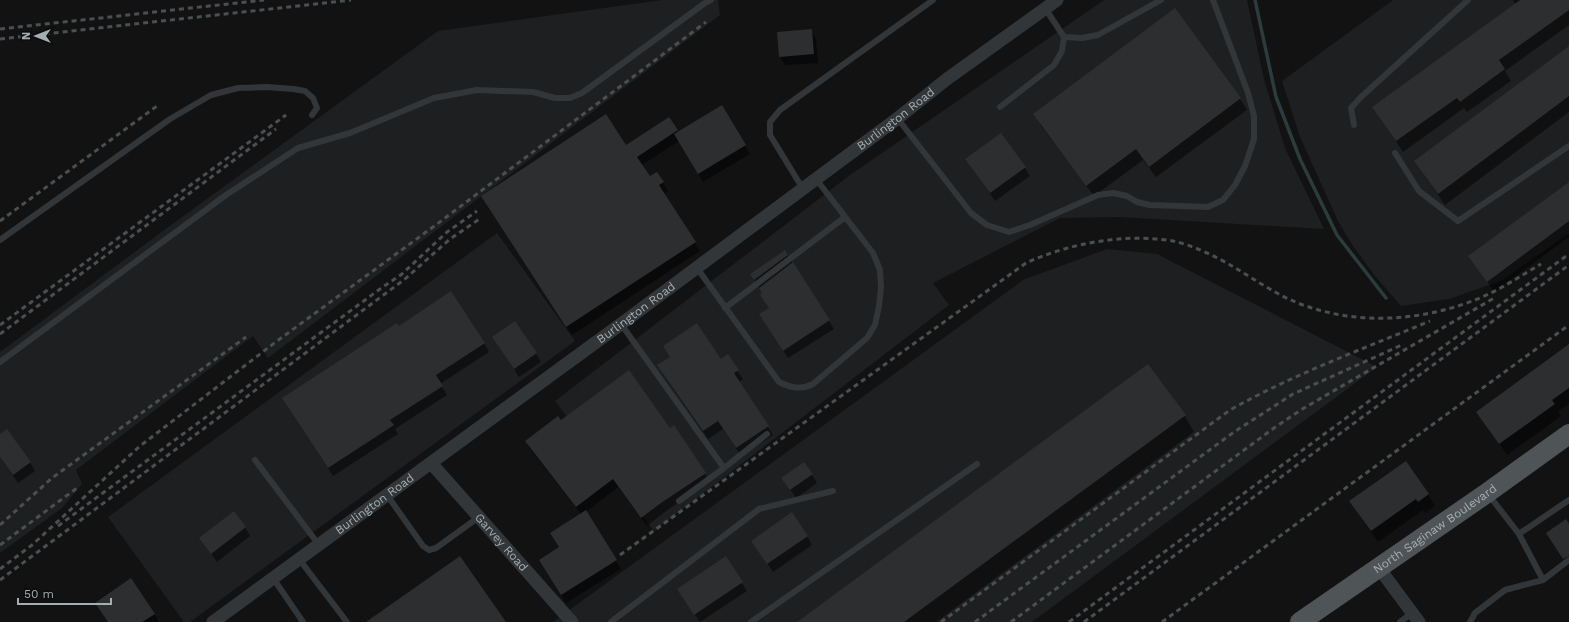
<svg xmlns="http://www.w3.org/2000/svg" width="1569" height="622" font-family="'Work Sans',sans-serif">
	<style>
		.built { fill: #1e1f20 }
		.shadow { fill: #0007 }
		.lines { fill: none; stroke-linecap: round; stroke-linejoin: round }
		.stream { stroke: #2c3b3b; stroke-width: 3.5 }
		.building { fill: #2d2e2f }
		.service { stroke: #333638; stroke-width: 6 }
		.minor { stroke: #333638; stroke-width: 13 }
		.primary { stroke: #4f5457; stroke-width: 20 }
		.rail { stroke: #4a4f51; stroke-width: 3; stroke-dasharray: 5 4; stroke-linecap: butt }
		.labels { text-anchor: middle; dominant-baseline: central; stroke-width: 3.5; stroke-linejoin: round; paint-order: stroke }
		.street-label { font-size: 12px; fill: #a4afb3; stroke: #0d0d0e }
	</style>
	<rect width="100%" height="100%" fill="#121213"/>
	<path class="built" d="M662,0H718L720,15L268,358L253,336L76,470L82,484L62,508L0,553V352L171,225L438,31Z
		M1104,0H1247L1264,79L1285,148L1324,229L1119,217L1060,218L933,283L949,305L654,531L555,401L850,175Z
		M1393,0H1569V233L1503,280L1449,299L1401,306L1375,276L1351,243L1338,221L1300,137L1282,81Z
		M497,233L575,341L190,622H184L108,517Z
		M1107,249L1157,254L1377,367L1032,622H553L1023,280Z"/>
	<path class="shadow" d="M1513,0H1569V25L1505,71L1511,81L1467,112L1464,108L1403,152L1373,107L1515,4Z
		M1175,10L1240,99L1247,110L1156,177L1143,160L1094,196L1041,126L1035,114Z
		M811,30L816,39L818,63L785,65L780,57Z
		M1569,47V112L1445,205L1415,162Z
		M722,106L750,154L703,182L679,141L642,165L650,178L663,183L668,191L664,194L700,251L572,335L487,205L626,146L669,118L678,133Z
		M967,160L1025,168L1030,176L995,201Z
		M1569,183V237L1494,292L1470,256Z
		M785,251L834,329L788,358L765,323L770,308L763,294L751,274Z
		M399,327L484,343L489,352L440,384L447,395L395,429L398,434L333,476L288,407Z
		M493,337L536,353L541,362L519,377Z
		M1569,346V404L1558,411L1561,416L1507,455L1478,412Z
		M728,356L743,379L739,382L773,435L741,456L723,429L708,439L663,374L720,361Z
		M1185,416L1194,432L936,622H799Z
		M561,421L669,430L705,474L710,482L666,511L647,526L618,487L586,512L621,569L566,603L545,569L581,514L531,450L526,441Z
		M0,435L30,462L35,471L18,483L0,457Z
		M812,475L817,483L796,498L783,478Z
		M1428,494L1435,506L1425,513L1423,510L1378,542L1357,512Z
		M245,527L250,536L217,562L200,538Z
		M807,536L812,545L773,572L758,549Z
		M742,583L747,591L700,622L683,598Z
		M96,603L154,614L159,622H108Z"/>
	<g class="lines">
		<path class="stream" d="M1255,0L1276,97L1300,159L1337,235L1386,298"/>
	</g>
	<path class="building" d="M1520,0H1569V10L1499,60L1505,69L1460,102L1457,98L1396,141L1372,107Z
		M1175,8L1241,98L1149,167L1136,149L1086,186L1033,114Z
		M812,29L814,54L779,57L777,32Z
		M1569,46V96L1438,194L1414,161Z
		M722,105L746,145L698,174L674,134Z
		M606,114L626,145L669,117L678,130L637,157L650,176L657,172L664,182L659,185L696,242L566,327L481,196Z
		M1001,133L1026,167L990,193L965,159Z
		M1569,182V221L1487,282L1468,256Z
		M785,250L788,255L754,280L750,274Z
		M793,262L830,320L783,351L759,314L769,308L760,295L762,293L759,288Z
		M451,291L485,343L436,375L443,386L390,420L394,425L328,468L282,398L397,323L399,326Z
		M515,321L537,353L514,369L492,337Z
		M697,323L721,359L728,354L739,370L734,373L769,426L736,448L718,421L703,431L657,365L670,357L663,346Z
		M1569,344V388L1552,400L1555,404L1499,444L1476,412Z
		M1148,364L1186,415L904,622H797Z
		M629,370L670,428L674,425L706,473L661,503L641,518L613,479L576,507L525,441L558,416L561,420Z
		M7,429L31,462L13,475L0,457V434Z
		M1406,461L1429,494L1418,502L1416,499L1371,531L1349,501Z
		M804,462L813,474L790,490L781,478Z
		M586,510L617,560L561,595L539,560L559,547L550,533Z
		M234,511L246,527L211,554L199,538Z
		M792,512L808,536L767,564L751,541Z
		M1566,519L1569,524V556L1563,559L1546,533Z
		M460,556L506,622H366Z
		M726,556L743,582L694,615L677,589Z
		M131,578L155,614L142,622H108L95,603Z"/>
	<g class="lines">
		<path class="service" d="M1045,8L1064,37L1082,38L1098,35L1161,0
			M1000,107L1054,65L1062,51L1064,37
			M898,119L971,213L987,225L1009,232L1030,225L1098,195L1113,193L1127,196L1137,202L1150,205L1208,207L1223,200L1235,185L1245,166L1254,139V116L1248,93L1213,0
			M1354,125L1351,108L1361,97L1468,0
			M1395,153L1419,191L1458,221L1569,146
			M803,189L770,135V122L780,110L933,0
			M0,240L170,119L211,95L238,88L267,87L293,89L305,91L313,98L317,108L312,115
			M697,268L779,382C791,388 801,390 813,384L867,338L875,325L879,306L881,287L880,270L873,253L816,179
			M725,308L845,217
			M621,324L724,468L679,501
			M0,362L226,195L298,148L350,133L434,98L477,90L533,92L555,98H570L582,93L705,3L711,0
			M255,460L319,545
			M724,468L767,434
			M1488,494L1519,534L1569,500
			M387,495L423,546L429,550L436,548L479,517
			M1519,534L1543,580
			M299,559L347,622
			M273,578L303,622
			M611,622L759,509L833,491
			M751,622L977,464
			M1400,622L1412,613
			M1470,622L1475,613L1505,590L1543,580L1569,560"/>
		<g class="minor">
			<path id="s1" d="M431,463L572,622"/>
			<path d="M1379,568L1419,622"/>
			<path id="s2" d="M213,622L621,324L894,121L947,79L1057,0"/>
		</g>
		<path class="primary" id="s3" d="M1300,622L1487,493L1569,434"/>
		<path class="rail" d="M0,29L264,0
			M0,39L351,0
			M0,221L157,106
			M0,325L286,115
			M0,334L276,129
			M0,525L52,478L246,337
			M58,526L380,289L402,274L447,232L477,211
			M0,545L77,488
			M620,555L1026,263C1070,243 1125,233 1173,241C1192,245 1215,256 1232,266C1256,280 1279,297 1306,306C1360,325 1421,321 1475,300C1498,291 1519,277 1541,264
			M0,569L32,545L140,446L277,341L433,227L706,22
			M0,580L405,279L450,239L481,218
			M941,622L1230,410C1294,374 1363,349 1430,321
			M975,622L1234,432L1293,394L1404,344
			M1011,622L1274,428L1304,408L1496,297
			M1069,622L1569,254
			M1084,622L1569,265
			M1162,622L1569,325"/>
	</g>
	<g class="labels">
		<g class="street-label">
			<text stroke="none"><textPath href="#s2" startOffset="848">Burlington Road</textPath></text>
			<text stroke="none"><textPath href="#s2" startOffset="524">Burlington Road</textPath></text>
			<text stroke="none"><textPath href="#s2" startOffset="200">Burlington Road</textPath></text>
			<text stroke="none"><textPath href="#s3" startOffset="164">North Saginaw Boulevard</textPath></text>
			<text stroke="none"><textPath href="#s1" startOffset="106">Garvey Road</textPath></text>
		</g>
	</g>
	<g transform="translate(36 36) rotate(270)" stroke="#0d0d0e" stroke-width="3" paint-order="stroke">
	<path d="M0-3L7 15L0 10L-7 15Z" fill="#a4afb3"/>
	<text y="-6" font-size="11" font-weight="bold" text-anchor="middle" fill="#a4afb3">N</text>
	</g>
	<path d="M18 598v6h93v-6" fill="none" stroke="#a4afb3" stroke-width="2"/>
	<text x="24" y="598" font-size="12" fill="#a4afb3" stroke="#0d0d0e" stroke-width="3" paint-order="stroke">50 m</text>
</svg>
